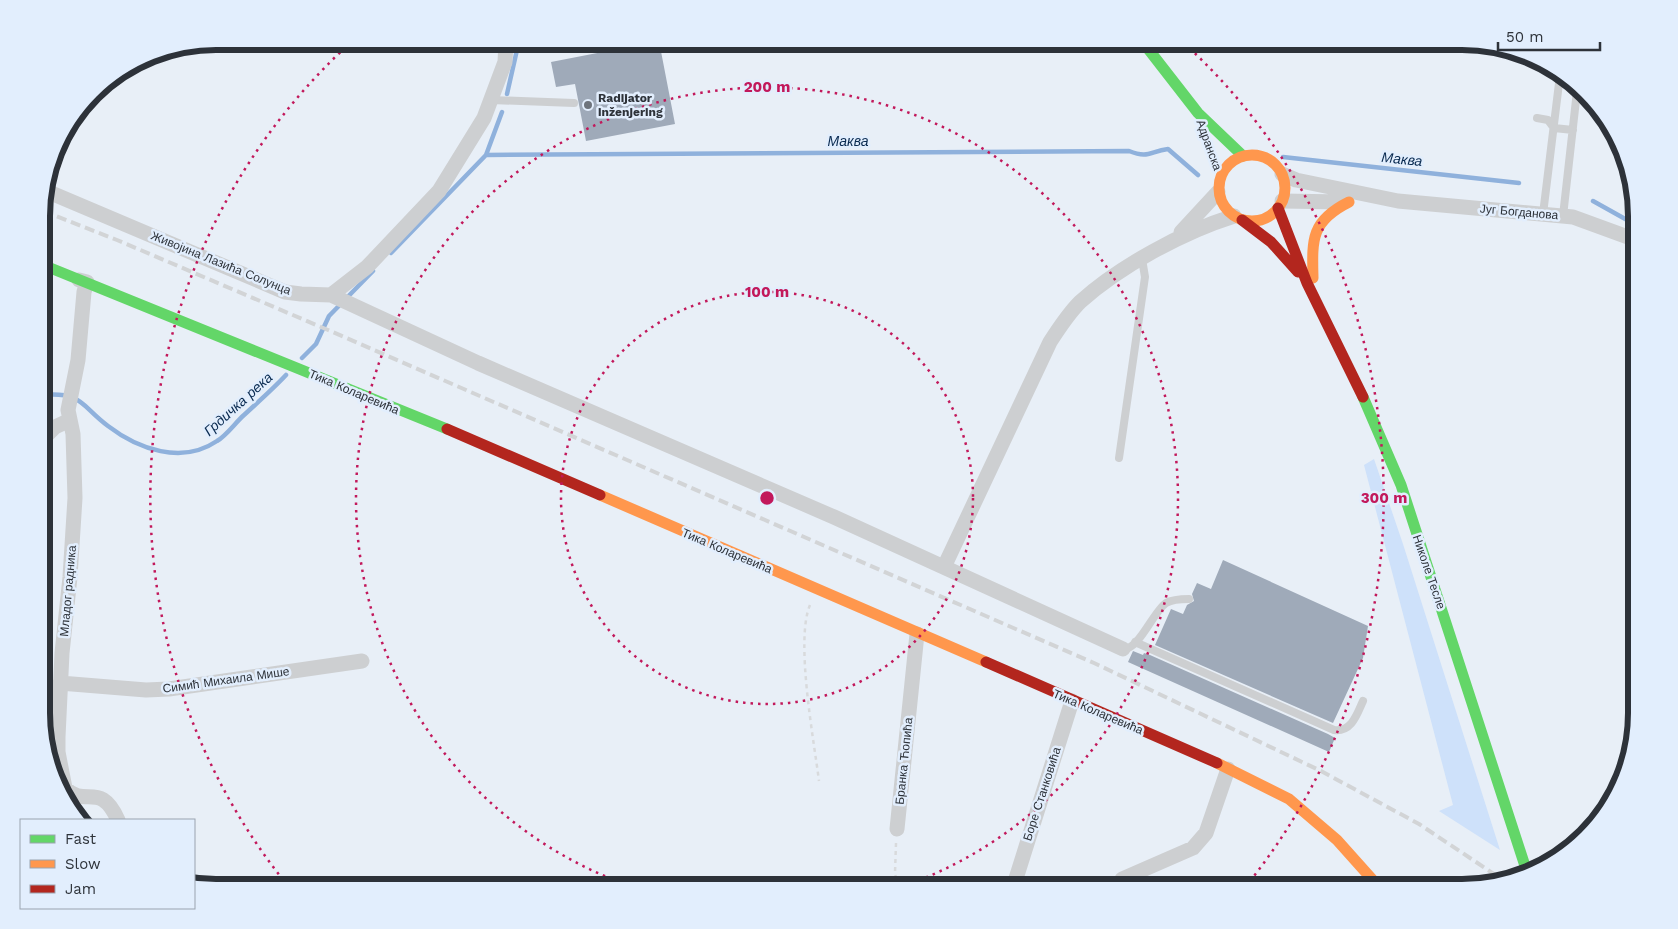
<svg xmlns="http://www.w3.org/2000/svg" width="1678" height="929" font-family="'Work Sans',sans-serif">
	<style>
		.green { fill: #cee1fa }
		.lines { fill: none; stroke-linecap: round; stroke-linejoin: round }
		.stream { stroke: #8fb1dc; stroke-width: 4.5 }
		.building { fill: #9faab9 }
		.path { stroke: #d8dadc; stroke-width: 2.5; stroke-dasharray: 4 4; stroke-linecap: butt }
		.lane { stroke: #cdcfd1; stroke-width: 8 }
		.street { stroke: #cdcfd1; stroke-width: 15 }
		.fast { stroke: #63d668; stroke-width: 11 }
		.slow { stroke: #ff974d; stroke-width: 11 }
		.jam { stroke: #b3261e; stroke-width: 11 }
		.rail { stroke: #d2d4d6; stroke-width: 4; stroke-dasharray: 10 5; stroke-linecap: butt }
		.ring { fill: none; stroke: #c2185b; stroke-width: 2.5; stroke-dasharray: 2.5 5 }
		.poi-dot { fill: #6e747c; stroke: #e2eefd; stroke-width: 2 }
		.labels { text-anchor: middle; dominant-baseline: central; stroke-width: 5; stroke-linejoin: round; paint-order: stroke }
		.poi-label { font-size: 12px; font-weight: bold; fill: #2d3239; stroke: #e2eefd; text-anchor: start }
		.street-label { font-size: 12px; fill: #2d3239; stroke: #e2eefd }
		.water-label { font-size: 14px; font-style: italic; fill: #092a50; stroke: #e2eefd }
		.rim { fill: none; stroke: #2d3239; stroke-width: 6 }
		.centre { fill: #c2185b; stroke: #e2eefd; stroke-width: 2.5 }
		.ring-label { font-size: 15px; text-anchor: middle; font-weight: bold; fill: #c2185b; stroke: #e2eefd; stroke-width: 5; stroke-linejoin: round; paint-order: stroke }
	</style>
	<rect width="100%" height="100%" fill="#e8eff7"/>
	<path class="green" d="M1374,459L1403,544L1500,850L1439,811L1453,805L1364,465Z"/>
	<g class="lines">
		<path class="stream" d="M507,94L519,41
			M486,155L1129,151C1149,159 1150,151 1168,149L1198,175
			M1283,157L1519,183
			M1593,201L1636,225
			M391,253L486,155L502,112
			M302,358L316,344L329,316L373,271
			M43,395C83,392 80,405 108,426C138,449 182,465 217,441C227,435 235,423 244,415C258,402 273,389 286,375"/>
	</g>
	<path class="building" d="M659,41L675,124L586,141L575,84L556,87L551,62Z
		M1223,560L1368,626L1363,658L1333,723L1155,645L1171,609L1183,614L1187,605L1194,601L1192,594L1197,583L1211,589Z
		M1133,651L1143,655L1144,653L1150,655L1328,734L1335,738L1329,752L1128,662Z"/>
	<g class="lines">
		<path class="path" d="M810,605C795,640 814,741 819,781
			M896,843L895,873L898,888"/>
		<path class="lane" d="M481,41L506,51
			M764,46L807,41
			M491,100L574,103
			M1537,118L1548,120L1554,128L1573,130
			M1543,214L1560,75
			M1563,216L1577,91
			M1119,458L1145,277L1142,259
			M1135,642L1334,730C1352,732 1357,714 1363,701
			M1123,649C1139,650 1153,612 1166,603C1173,599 1182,599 1189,599"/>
		<path class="street" d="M1282,174L1296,180L1398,201L1573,217L1636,240
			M44,190L285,292L301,294L331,295L367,267L439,191L484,118L505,62L506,41
			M1282,201L1344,202
			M1181,232L1218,192
			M79,280L87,282L84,292L78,360L68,410L73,434L75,498L70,577L62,653L58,737V752L65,788C86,809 100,780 118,820
			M331,295L478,363L834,517L1123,649
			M43,439L55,427L70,420
			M944,567L1050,342C1059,328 1068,314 1080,302C1120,266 1183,232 1234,216
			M60,683L146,690L169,689L362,661
			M897,829L917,634
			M1122,879L1193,848L1206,833L1228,769
			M1013,888L1072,701"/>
		<path class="fast" d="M1142,41L1198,113L1243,156
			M43,265L447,429
			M1363,397L1401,485L1526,869"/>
		<path class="slow" d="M1219 188a33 33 0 1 1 66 0a33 33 0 1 1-66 0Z
			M1313,278C1312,239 1311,221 1349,202
			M600,495L986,662
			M1217,763L1289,799L1337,840L1379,887"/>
		<path class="jam" d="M1278,208L1307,283L1363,397
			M1242,220L1271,242L1298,272
			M447,429L600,495
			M986,662L1217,763"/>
		<path class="rail" d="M43,211L117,240L328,330L1094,663L1321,771L1419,824L1500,878"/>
	</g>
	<g class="ring">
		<circle cx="767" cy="498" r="206"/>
		<path d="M633 887A411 411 0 1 1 901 887"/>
		<path d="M288 886A617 617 0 0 1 350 43M1184 43A617 617 0 0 1 1246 886"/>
	</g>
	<circle class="poi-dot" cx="588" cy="105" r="5"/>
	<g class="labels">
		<g class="poi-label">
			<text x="598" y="98">Radijator<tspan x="598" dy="14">inženjering</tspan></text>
		</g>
		<g class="street-label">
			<text transform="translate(1209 145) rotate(70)">Адранска</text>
			<text transform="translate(1519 212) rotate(5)">Југ Богданова</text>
			<text transform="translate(221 263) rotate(22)">Живојина Лазића Солунца</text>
			<text transform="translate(354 392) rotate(23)">Тика Коларевића</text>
			<text transform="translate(727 551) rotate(23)">Тика Коларевића</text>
			<text transform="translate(1429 572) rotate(71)">Николе Тесле</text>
			<text transform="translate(68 591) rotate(-85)">Младог радника</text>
			<text transform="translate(226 680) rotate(-8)">Симић Михаила Мише</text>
			<text transform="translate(1098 712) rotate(23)">Тика Коларевића</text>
			<text transform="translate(904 761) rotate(-84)">Бранка Ћопића</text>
			<text transform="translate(1042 794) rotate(-72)">Боре Станковића</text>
		</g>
		<g class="water-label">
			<text x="848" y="141">Маква</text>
			<text transform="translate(1402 159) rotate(6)">Маква</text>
			<text transform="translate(238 404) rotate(-42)">Грдичка река</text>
		</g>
	</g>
	<path d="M0 0H1678V929H0ZM216 50H1462A166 166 0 0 1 1628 216V713A166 166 0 0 1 1462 879H216A166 166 0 0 1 50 713V216A166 166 0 0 1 216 50Z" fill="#e2eefd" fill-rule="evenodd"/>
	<path class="rim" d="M216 50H1462A166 166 0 0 1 1628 216V713A166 166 0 0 1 1462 879H216A166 166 0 0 1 50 713V216A166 166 0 0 1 216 50Z"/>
	<circle cx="767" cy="498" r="8" class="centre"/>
	<g class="ring-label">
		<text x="767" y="92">200 m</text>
		<text x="767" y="297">100 m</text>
		<text x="1384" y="503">300 m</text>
	</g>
	<rect x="20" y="819" width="175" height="90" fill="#e2eefd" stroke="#9aa3af"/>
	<rect x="30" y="835" width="25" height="8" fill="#63d668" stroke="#9aa3af"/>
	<text x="65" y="844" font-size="15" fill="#2d3239">Fast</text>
	<rect x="30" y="860" width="25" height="8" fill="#ff974d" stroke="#9aa3af"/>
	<text x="65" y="869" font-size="15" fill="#2d3239">Slow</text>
	<rect x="30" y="885" width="25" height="8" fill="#b3261e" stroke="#9aa3af"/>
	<text x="65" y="894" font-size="15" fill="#2d3239">Jam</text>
	<path d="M1498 42v8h102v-8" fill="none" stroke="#2d3239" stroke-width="2.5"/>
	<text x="1506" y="42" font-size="15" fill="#2d3239" stroke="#e2eefd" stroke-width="4" paint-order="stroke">50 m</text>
</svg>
